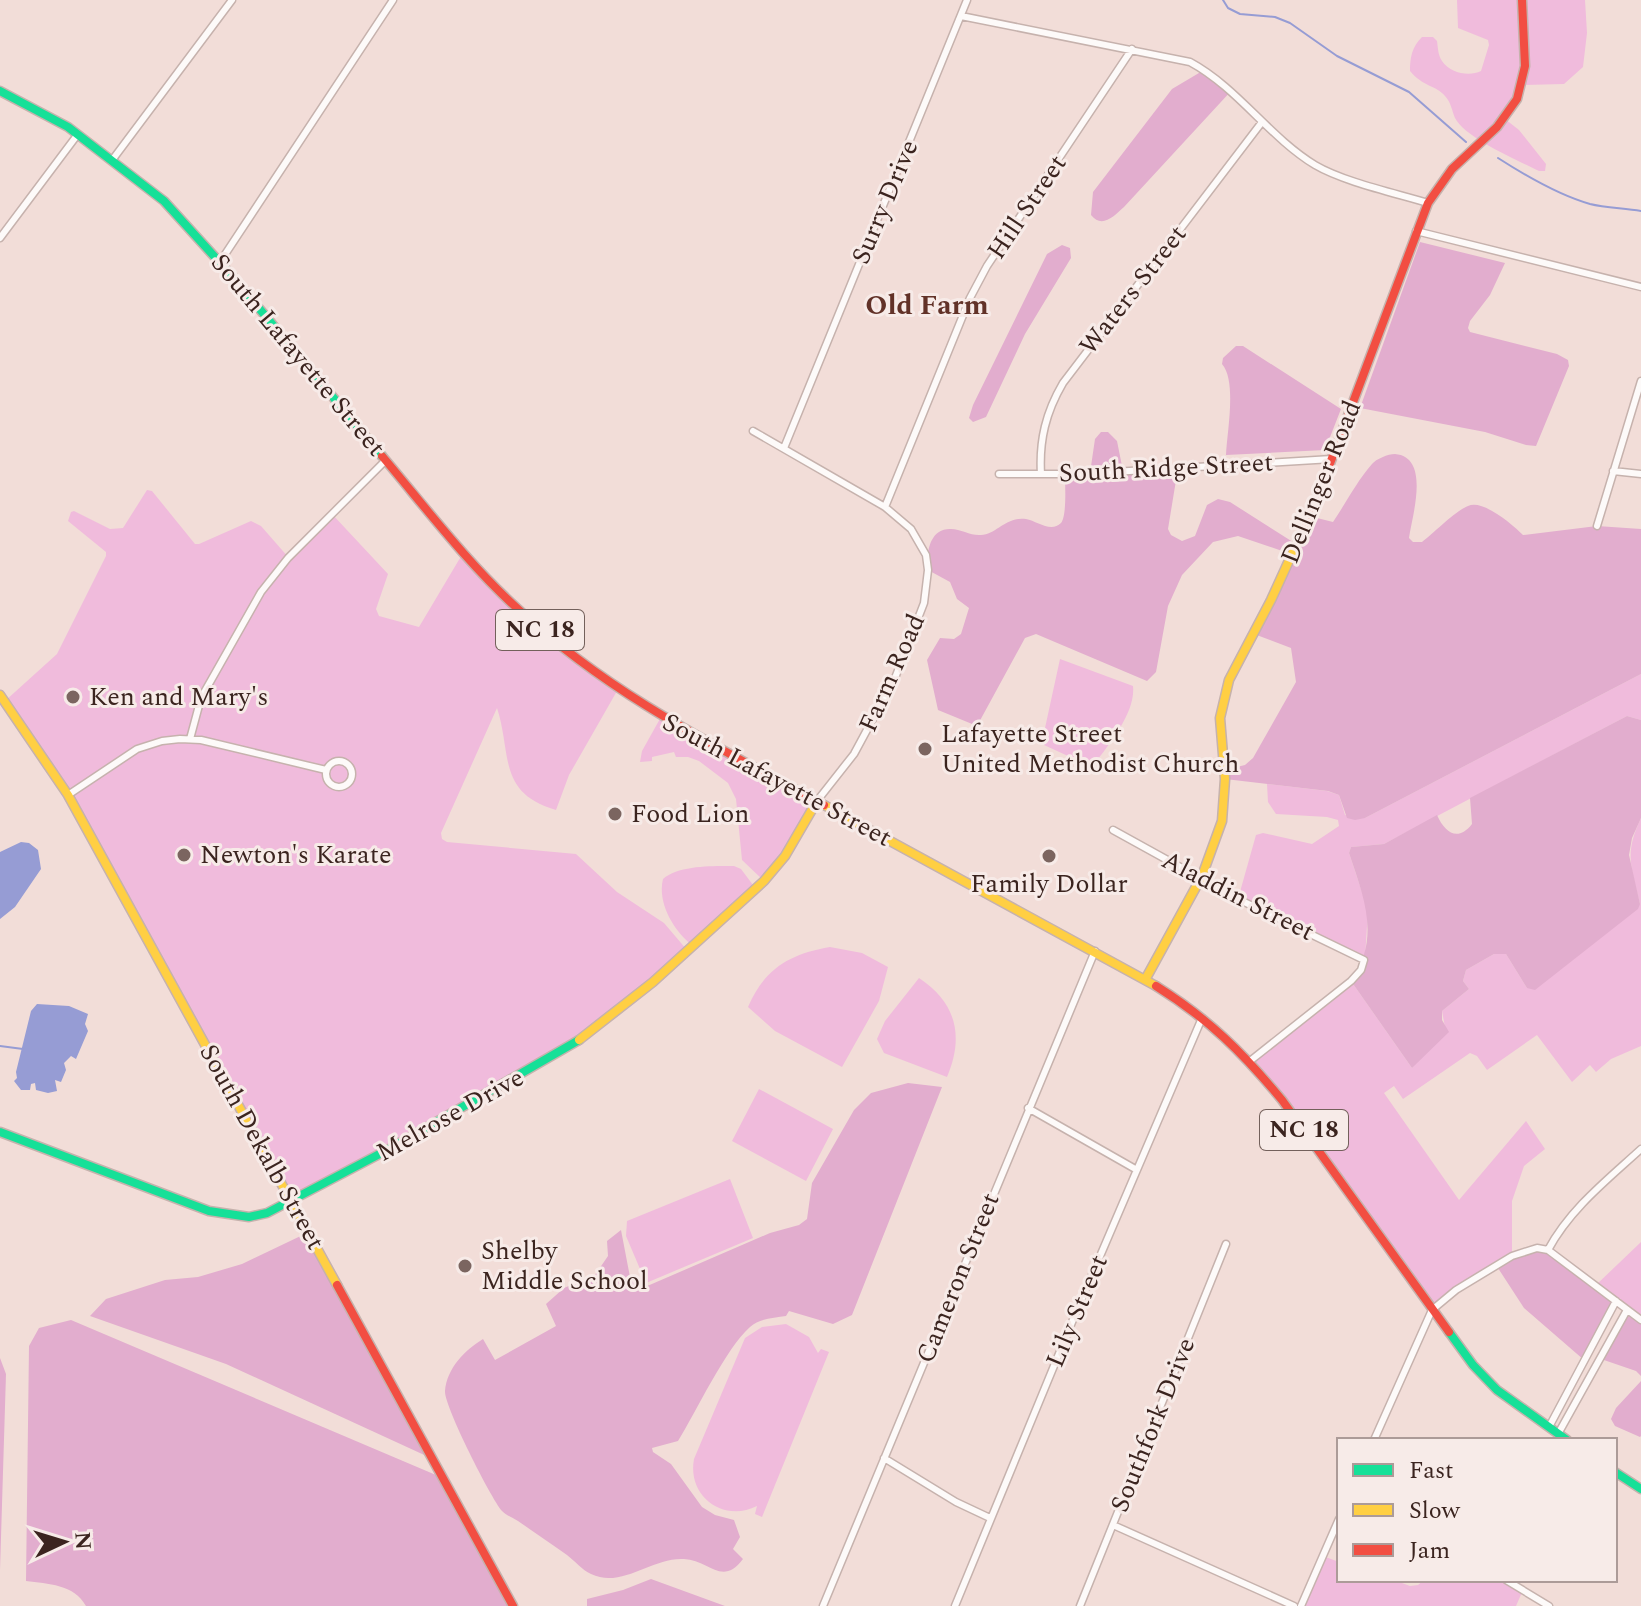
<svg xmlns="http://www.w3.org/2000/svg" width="1641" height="1606" font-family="Spectral,serif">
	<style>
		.green { fill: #f0bbdc }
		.forest { fill: #e2adce }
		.water { fill: #969cd4 }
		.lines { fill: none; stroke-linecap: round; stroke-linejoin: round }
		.stream { stroke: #969cd4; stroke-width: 2 }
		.street-casing { stroke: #c6b2ad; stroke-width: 9 }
		.fast-casing { stroke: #c6b2ad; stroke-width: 11 }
		.slow-casing { stroke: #c6b2ad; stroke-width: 11 }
		.jam-casing { stroke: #c6b2ad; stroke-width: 11 }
		.street { stroke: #fdfaf9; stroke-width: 6 }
		.fast { stroke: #16e098; stroke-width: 8 }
		.slow { stroke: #ffcf43; stroke-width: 8 }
		.jam { stroke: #f24e42; stroke-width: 8 }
		.poi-dot { fill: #7b6560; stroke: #f7ebe8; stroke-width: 3 }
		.labels { text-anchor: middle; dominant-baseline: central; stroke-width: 6; stroke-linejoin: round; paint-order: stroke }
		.shield { fill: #f7ebe8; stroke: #73605b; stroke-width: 2 }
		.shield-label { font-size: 24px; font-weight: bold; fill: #3b241f }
		.street-label { font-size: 26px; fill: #3b241f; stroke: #f7ebe8 }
		.poi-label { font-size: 26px; fill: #3b241f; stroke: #f7ebe8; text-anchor: start }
		.neighbourhood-label { font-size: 28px; font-weight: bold; fill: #623228; stroke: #f7ebe8 }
	</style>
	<rect width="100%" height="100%" fill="#f2ddd8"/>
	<path class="green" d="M1457,0H1585L1587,33L1583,67L1564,84L1522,85L1505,119L1519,130L1546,164L1545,171H1539C1519,161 1465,138 1455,118C1452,111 1451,102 1445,96C1436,85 1423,87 1410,71C1410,57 1412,47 1422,37H1433L1437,41C1438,48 1438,55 1442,61C1450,73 1469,77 1481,71L1489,45L1488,40L1458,28Z
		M147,490L152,491L195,544H199L251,521L261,526L289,558L332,514L388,574L376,609L379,616L419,627L463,553L477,569L617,691L569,775L556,810C497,793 512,754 497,708L441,833L442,839L447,842L576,854L617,892L664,923L687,950L589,1034L292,1202L101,853L5,701L57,654L106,556V552L68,521L71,512L74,511L110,529L123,528Z
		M1060,659L1133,686C1136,713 1107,747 1092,767L1044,745L1045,728Z
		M1641,674V720L1627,716L1384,844L1351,847L1349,853L1368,910L1365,958L1238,899L1256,835L1263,833L1312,844L1339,826L1338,820L1327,817L1276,814L1268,802L1267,784L1327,791L1339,795L1345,815L1365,818Z
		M661,717L817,801L764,881L742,860L736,799L728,783L699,761L688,757H676L674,752L652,757V761L640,762L642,751Z
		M1641,818V1046L1611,1059L1596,1072L1590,1065L1572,1082L1537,1035L1487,1070L1477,1056L1470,1053L1403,1099L1394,1086L1384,1093L1459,1200L1526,1121L1545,1149L1524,1166L1512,1201V1256L1432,1310L1250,1061L1351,981L1412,1068L1445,1027L1442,1011L1469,989L1463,981L1466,970L1494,954H1506L1527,988L1640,904C1631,866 1624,854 1641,818Z
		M734,866L741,869L756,889L692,945C674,931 657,903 663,879C679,865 713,866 734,866Z
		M830,947L862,953L888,967L879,1001L842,1067L775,1031L748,1007C765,968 790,954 830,947Z
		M919,978C957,1003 964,1037 947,1077L884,1053L877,1039L885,1021Z
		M759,1089L833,1129L806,1181L732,1141Z
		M730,1179L753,1238L646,1283L626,1236L627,1221Z
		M1641,1242V1320L1595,1286Z
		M786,1324L809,1337L818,1353L821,1349L829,1352L762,1517L755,1514L757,1506C723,1523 687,1496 694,1459L745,1338L762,1327Z
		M1323,1556L1339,1562V1580H1394L1410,1586L1418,1585L1424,1580H1506L1523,1590L1516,1606H1301Z"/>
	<path class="forest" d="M1204,70L1232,90L1124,207C1114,216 1102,229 1091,215L1093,192L1172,89Z
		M1420,242L1505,263L1490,295L1470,321L1468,328L1470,332L1557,354L1568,360L1569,366L1536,446L1526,445L1485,432L1360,408Z
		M1062,245L1070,248L1071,258L1025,334L986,417L973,422L969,418L973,405L1047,254Z
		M1236,346H1243L1341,409L1325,450L1226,455C1227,432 1237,381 1222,364L1223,358Z
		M1101,432H1108L1117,441L1123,471L1178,468L1168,529L1171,535L1182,541L1195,536L1207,505L1218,499L1230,502L1296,544L1309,516L1333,522C1346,503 1357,481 1372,464C1376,459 1388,454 1395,454C1431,457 1412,516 1409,538L1413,542H1422C1434,533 1455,511 1468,506C1483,499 1513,525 1523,535L1597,526L1641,529V674L1365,818L1355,820L1347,818L1339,795L1328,791L1225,779L1224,770L1245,765L1253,758L1296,682L1291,648L1254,634L1291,554L1238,536L1213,542L1182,575L1168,606L1156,672L1147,681L1036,634L1025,638L977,726L938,710L927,660L940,638L954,639L961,634L969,608L957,599L950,582L928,570C926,554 929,528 951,529C961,529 971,536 981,535C997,534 1006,516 1026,519C1037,521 1051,533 1061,523C1067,516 1065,484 1065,474L1090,473L1095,439Z
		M1627,716L1641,720V818L1632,838L1629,855L1640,904L1638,909L1535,990L1527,988L1506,954H1494L1466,970L1463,981L1469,989L1442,1011V1020L1449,1032L1412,1068L1351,981C1381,938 1364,898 1349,853L1351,847L1384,844L1437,815C1445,833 1458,842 1472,824L1470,798Z
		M908,1083L942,1087L852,1315L833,1324L789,1311L786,1316C774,1318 760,1318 750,1327C726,1348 696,1412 678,1441L652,1448L653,1452L671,1464L702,1507L715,1515L734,1520L740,1537L733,1549L743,1559C722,1587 709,1560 684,1559C652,1557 622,1589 591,1574C582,1570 575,1561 567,1555C551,1544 534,1532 518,1521C512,1517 507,1516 502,1511C491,1498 444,1406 445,1391C447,1368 465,1350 483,1339L495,1360L556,1326L546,1304L564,1288L595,1275L608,1256L607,1241L621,1230L630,1277L638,1290L770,1233L799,1225L807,1219L812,1183L854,1110L871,1093Z
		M309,1232L433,1459L226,1364L90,1316L106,1299L165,1280L198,1277L242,1264Z
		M1543,1248L1616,1301L1584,1360L1524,1308L1496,1265Z
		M1627,1310L1641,1320V1376L1636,1371L1601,1359Z
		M71,1320L443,1478L513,1606H86C74,1584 48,1584 26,1581L29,1346L39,1328Z
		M0,1358L6,1374L0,1570Z
		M1641,1381V1436L1640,1437L1615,1426L1611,1419L1616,1408Z
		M651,1579L725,1606H587V1599L623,1590Z"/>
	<path class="water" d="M21,842L29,843L38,850L41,869L15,907L0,919V852Z
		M37,1004L69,1006L88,1014L85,1024L88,1031L76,1059L71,1056L64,1063L66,1070L61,1082L55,1080L57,1091L48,1093L36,1090L35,1083L31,1084L30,1090H21L14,1081L17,1078L16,1072L31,1011Z"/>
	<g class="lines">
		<path class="stream" d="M1223,0L1228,8L1240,14L1275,17L1290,23L1337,56L1409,92L1466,142
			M1498,158C1526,176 1558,195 1590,204C1606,208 1624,208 1641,211
			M0,1046L23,1049"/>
		<defs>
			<path id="street" d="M961,16L1190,62C1238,88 1269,137 1315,165C1344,182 1395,193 1428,203
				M113,159L232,0
				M1416,231L1641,287
				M0,238L78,134
				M220,262L393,0
				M753,431L885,507L911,529L926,555L928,570L924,603L895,678L854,754L817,801
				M784,448L967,0
				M1613,471L1641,474
				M999,474H1079L1332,459
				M1041,474C1039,440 1046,412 1063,383L1262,122
				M885,507L970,298L987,266L1132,49
				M1597,526L1641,381
				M190,739L201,698L261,592L288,558L386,460
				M326 774a13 13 0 1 1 26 0a13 13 0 1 1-26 0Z
				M68,795L137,749L162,741L180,739L201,740L326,770
				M1113,830L1238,899L1364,960L1361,970L1351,981L1250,1061
				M1028,1108L1137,1170
				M1548,1250C1570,1209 1607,1180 1641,1149
				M1549,1427L1616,1301
				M1558,1434L1627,1310
				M1374,1440L1432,1310L1456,1290L1512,1256L1537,1248L1548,1250L1641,1320
				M884,1458L956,1502L990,1518
				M1113,1525L1294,1606
				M1506,1580L1549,1606
				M823,1606L1095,951
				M955,1606L1077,1310L1202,1018
				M1080,1606L1226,1244
				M1301,1606L1339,1519"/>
			<path id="fast" d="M0,91L68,127L164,201L233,277L382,456
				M0,1132L209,1211L249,1217L267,1213L391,1148L579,1040
				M1449,1332L1473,1365L1497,1390L1567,1440
				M1615,1472L1641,1489"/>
			<path id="slow" d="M0,695L68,795L337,1285
				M824,805L1156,986
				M1145,980L1202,876L1222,821L1225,779L1220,718L1229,680L1271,600L1302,532
				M579,1040L653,982L764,881L785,856L817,801"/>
			<path id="jam" d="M382,456C426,508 468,564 519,610C609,694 717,747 824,805
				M1302,532L1317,498L1428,203L1452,169L1497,127L1517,99L1525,66L1522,0
				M1156,986C1209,1019 1243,1053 1282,1100L1449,1332
				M337,1285L513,1606"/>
		</defs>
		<use href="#street" class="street-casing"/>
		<use href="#fast" class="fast-casing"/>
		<use href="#slow" class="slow-casing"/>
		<use href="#jam" class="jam-casing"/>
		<use href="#street" class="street"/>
		<use href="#fast" class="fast"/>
		<use href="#slow" class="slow"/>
		<use href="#jam" class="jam"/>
	</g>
	<g class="poi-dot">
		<circle cx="73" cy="697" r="8"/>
		<circle cx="925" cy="749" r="8"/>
		<circle cx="615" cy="814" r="8"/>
		<circle cx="184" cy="855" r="8"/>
		<circle cx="1049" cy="856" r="8"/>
		<circle cx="465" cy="1266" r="8"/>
	</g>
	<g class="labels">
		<g class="shield">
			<rect x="496" y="610" width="88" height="40" rx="6"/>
			<rect x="1260" y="1110" width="88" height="40" rx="6"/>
		</g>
		<g class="shield-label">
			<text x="540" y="630">NC 18</text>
			<text x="1304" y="1130">NC 18</text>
		</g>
		<g class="street-label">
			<text transform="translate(885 202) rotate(-67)">Surry Drive</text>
			<text transform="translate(1027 207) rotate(-56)">Hill Street</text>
			<text transform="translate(1133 290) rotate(-52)">Waters Street</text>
			<text transform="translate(298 355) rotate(50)">South Lafayette Street</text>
			<text transform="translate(1166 468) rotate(-3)">South Ridge Street</text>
			<text transform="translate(1321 482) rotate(-68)">Dellinger Road</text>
			<text transform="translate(892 673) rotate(-66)">Farm Road</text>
			<text transform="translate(777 780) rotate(28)">South Lafayette Street</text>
			<text transform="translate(1238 896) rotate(27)">Aladdin Street</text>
			<text transform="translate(450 1115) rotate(-29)">Melrose Drive</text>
			<text transform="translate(262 1147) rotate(61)">South Dekalb Street</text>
			<text transform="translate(958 1278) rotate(-68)">Cameron Street</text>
			<text transform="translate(1077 1311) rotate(-67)">Lily Street</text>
			<text transform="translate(1153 1425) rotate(-68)">Southfork Drive</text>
		</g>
		<g class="poi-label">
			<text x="89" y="697">Ken and Mary's</text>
			<text x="941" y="734">Lafayette Street<tspan x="941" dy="30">United Methodist Church</tspan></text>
			<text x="631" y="814">Food Lion</text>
			<text x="200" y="855">Newton's Karate</text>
			<text x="1049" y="884" text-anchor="middle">Family Dollar</text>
			<text x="481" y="1251">Shelby<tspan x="481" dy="30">Middle School</tspan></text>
		</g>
		<g class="neighbourhood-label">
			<text x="927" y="305">Old Farm</text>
		</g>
	</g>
	<rect x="1337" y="1438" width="280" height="144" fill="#f7ebe8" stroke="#ac9b98" stroke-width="2"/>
	<rect x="1353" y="1464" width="40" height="12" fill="#16e098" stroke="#ac9b98" stroke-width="2"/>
	<text x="1409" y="1478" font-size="24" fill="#3b241f">Fast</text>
	<rect x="1353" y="1504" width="40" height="12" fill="#ffcf43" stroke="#ac9b98" stroke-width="2"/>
	<text x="1409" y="1518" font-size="24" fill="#3b241f">Slow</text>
	<rect x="1353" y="1544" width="40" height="12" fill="#f24e42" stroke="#ac9b98" stroke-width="2"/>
	<text x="1409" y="1558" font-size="24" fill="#3b241f">Jam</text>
	<g transform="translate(64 1542) rotate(86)" stroke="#f7ebe8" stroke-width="6" paint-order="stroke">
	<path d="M0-6L14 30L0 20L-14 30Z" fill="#3b241f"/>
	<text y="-12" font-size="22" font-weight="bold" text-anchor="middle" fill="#3b241f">N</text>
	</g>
</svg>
